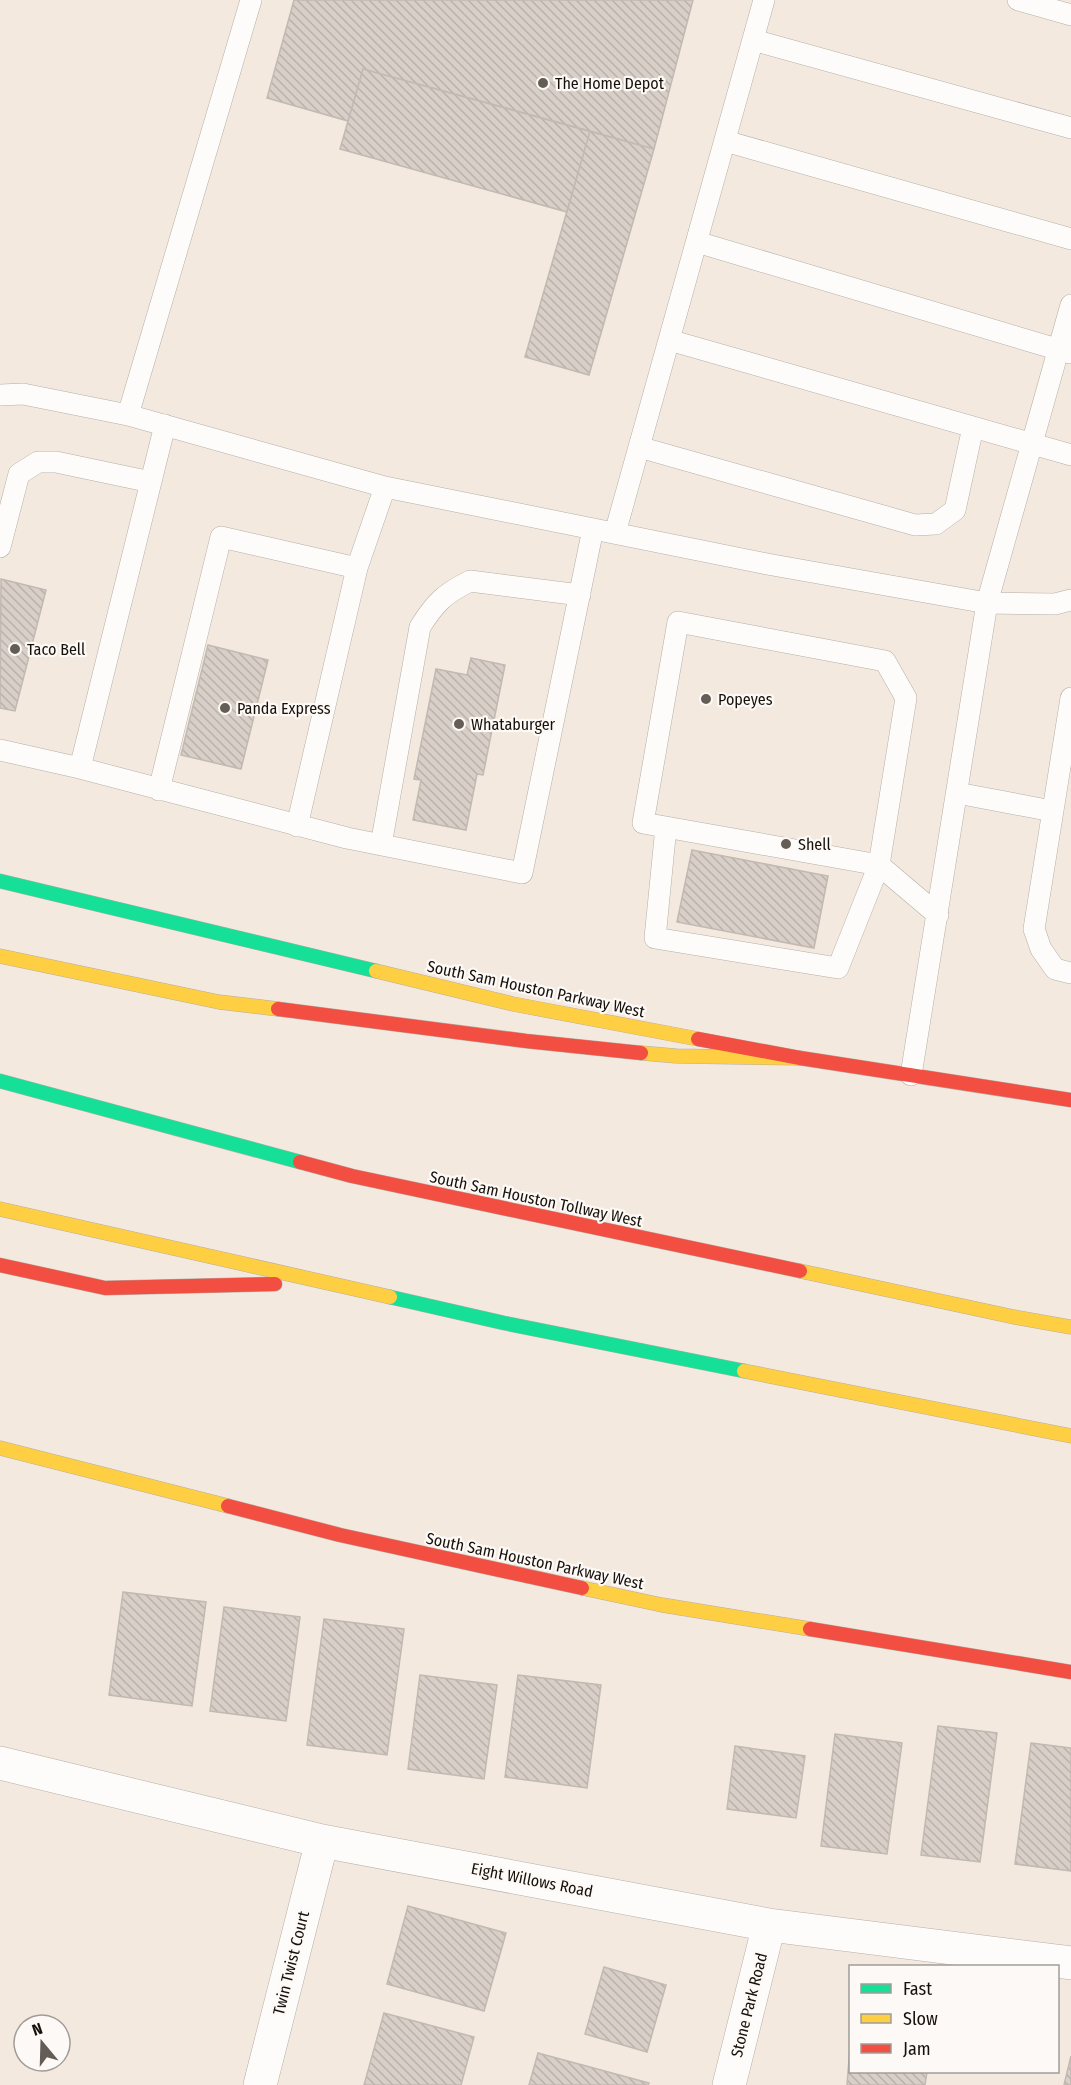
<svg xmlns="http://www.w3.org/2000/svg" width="1071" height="2085" font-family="'Fira Sans Condensed',sans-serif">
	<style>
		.building { fill: url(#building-back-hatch); stroke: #c2b9b2; stroke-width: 1.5 }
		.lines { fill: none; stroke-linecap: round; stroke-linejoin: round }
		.lane-casing { stroke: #b5aea6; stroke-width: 22 }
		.street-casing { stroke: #b5aea6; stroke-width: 34 }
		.fast-casing { stroke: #b5aea6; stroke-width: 15 }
		.slow-casing { stroke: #b5aea6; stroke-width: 15 }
		.jam-casing { stroke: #b5aea6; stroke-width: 15 }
		.lane { stroke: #fdfcfa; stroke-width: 21 }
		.street { stroke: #fdfcfa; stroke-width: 33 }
		.fast { stroke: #16e098; stroke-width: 14 }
		.slow { stroke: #ffcf43; stroke-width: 14 }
		.jam { stroke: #f24e42; stroke-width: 14 }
		.poi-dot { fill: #645d55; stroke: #fdf9f6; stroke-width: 2 }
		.labels { text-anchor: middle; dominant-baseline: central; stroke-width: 4.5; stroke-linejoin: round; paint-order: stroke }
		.poi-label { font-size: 16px; fill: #17110b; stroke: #fdf9f6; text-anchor: start }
		.street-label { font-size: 16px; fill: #17110b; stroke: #fdf9f6 }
	</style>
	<defs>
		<pattern id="building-back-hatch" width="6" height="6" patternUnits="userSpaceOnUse" patternTransform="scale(1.5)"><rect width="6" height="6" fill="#d8cfc8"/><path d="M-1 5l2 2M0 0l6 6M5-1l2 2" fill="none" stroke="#b9b1aa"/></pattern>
	</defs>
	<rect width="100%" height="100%" fill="#f3e9df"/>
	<path class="building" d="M294,0H693L654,149L363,69L348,121L267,98Z
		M363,69L590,131L567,212L340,149Z
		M590,131L654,149L589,375L525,357Z
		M1,579L46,590L15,711L0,708Z
		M208,645L268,660L241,769L181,755Z
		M471,658L505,665L483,775L477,774L466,830L413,820L421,780L414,779L436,669L467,675Z
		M692,850L828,876L814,948L677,922Z
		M123,1592L206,1602L192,1706L109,1695Z
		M224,1607L300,1617L286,1721L210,1711Z
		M324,1619L404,1629L387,1755L307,1745Z
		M420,1675L497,1685L484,1779L408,1769Z
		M518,1675L601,1685L587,1788L505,1777Z
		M938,1726L997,1733L980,1862L921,1855Z
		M835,1734L902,1743L887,1854L821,1846Z
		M1031,1743L1071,1748V1871L1015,1864Z
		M735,1746L805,1756L796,1818L727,1809Z
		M408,1906L506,1933L484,2011L387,1984Z
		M604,1967L666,1985L647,2052L585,2034Z
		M384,2013L474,2037L461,2085H364Z
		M850,2047V2072H927L925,2085H847Z
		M538,2053L649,2083L648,2085H529Z
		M1071,2056V2085H1064Z"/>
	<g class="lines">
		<defs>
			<path id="lane" d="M1018,0L1071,15
				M753,40L1071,128
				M725,141L1071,239
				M697,242L1070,353
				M669,340L1071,455
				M0,395L23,394L128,415L385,487L767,564L987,603L1055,604L1071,600
				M128,415L251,0
				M639,447L915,525L936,524L955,510L973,427
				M615,533L764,0
				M0,547L19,474L38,462H56L151,482
				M1071,698L1034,929L1041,949L1055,969L1071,973
				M0,750L80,768L347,838L522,873L593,529
				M80,768L165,425
				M159,790L221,537L357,568
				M957,793L1052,811
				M297,826L357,568L385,487
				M666,827L655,938L838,968L879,865L906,698L885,661L678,622L643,823L879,865L938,915
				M381,845L420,627C435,603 444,594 470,581L580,595
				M911,1075L987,603L1071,305"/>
			<path id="street" d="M0,1763L322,1841L769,1925L1071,1963
				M260,2085L322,1841
				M729,2085L769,1925"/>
			<path id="fast" d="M0,881L376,971
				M0,1081L300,1162
				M390,1297L504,1323L744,1371"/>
			<path id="slow" d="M0,956L219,1002L278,1009
				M376,971L513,1004L698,1039
				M641,1053L676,1056L800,1058
				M0,1209L390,1297
				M800,1271L1014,1317L1071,1327
				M744,1371L1071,1436
				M0,1448L228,1506
				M582,1588L662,1605L810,1629"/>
			<path id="jam" d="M278,1009L526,1041L641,1053
				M698,1039L800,1058L1071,1100
				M300,1162L352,1176L800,1271
				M0,1265L105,1288L275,1284
				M228,1506L340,1535L582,1588
				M810,1629L1071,1672"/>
		</defs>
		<use href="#lane" class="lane-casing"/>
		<use href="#street" class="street-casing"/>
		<use href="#fast" class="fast-casing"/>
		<use href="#slow" class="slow-casing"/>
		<use href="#jam" class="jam-casing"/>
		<use href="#lane" class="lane"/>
		<use href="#street" class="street"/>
		<use href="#fast" class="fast"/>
		<use href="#slow" class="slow"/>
		<use href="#jam" class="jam"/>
	</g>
	<g class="poi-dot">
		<circle cx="543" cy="83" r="6"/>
		<circle cx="15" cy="649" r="6"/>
		<circle cx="706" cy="699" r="6"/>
		<circle cx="225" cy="708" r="6"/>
		<circle cx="459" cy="724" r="6"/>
		<circle cx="786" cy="844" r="6"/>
	</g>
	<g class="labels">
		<g class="poi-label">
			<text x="555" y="83">The Home Depot</text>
			<text x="27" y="649">Taco Bell</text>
			<text x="718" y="699">Popeyes</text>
			<text x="237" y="708">Panda Express</text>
			<text x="471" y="724">Whataburger</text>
			<text x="798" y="844">Shell</text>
		</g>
		<g class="street-label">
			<text transform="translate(536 989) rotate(12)">South Sam Houston Parkway West</text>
			<text transform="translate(536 1199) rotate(12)">South Sam Houston Tollway West</text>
			<text transform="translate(535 1561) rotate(12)">South Sam Houston Parkway West</text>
			<text transform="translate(532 1880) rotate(11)">Eight Willows Road</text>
			<text transform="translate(291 1963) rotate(-76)">Twin Twist Court</text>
			<text transform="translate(749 2005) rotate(-76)">Stone Park Road</text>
		</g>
	</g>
	<rect x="849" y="1965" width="210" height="108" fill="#fdf9f6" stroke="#a19c98" stroke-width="1.5"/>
	<rect x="861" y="1984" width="30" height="9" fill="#16e098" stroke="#a19c98" stroke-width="1.5"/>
	<text x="903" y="1995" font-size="18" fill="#17110b">Fast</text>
	<rect x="861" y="2014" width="30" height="9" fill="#ffcf43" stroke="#a19c98" stroke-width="1.5"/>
	<text x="903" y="2025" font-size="18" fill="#17110b">Slow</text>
	<rect x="861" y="2044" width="30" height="9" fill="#f24e42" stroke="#a19c98" stroke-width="1.5"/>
	<text x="903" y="2055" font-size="18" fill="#17110b">Jam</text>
	<g transform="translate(42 2043) rotate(341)"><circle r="28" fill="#fdf9f6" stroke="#a19c98" stroke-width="1.5"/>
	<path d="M0-4.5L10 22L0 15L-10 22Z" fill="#645d55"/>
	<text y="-9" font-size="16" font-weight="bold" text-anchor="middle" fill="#17110b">N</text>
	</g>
</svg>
